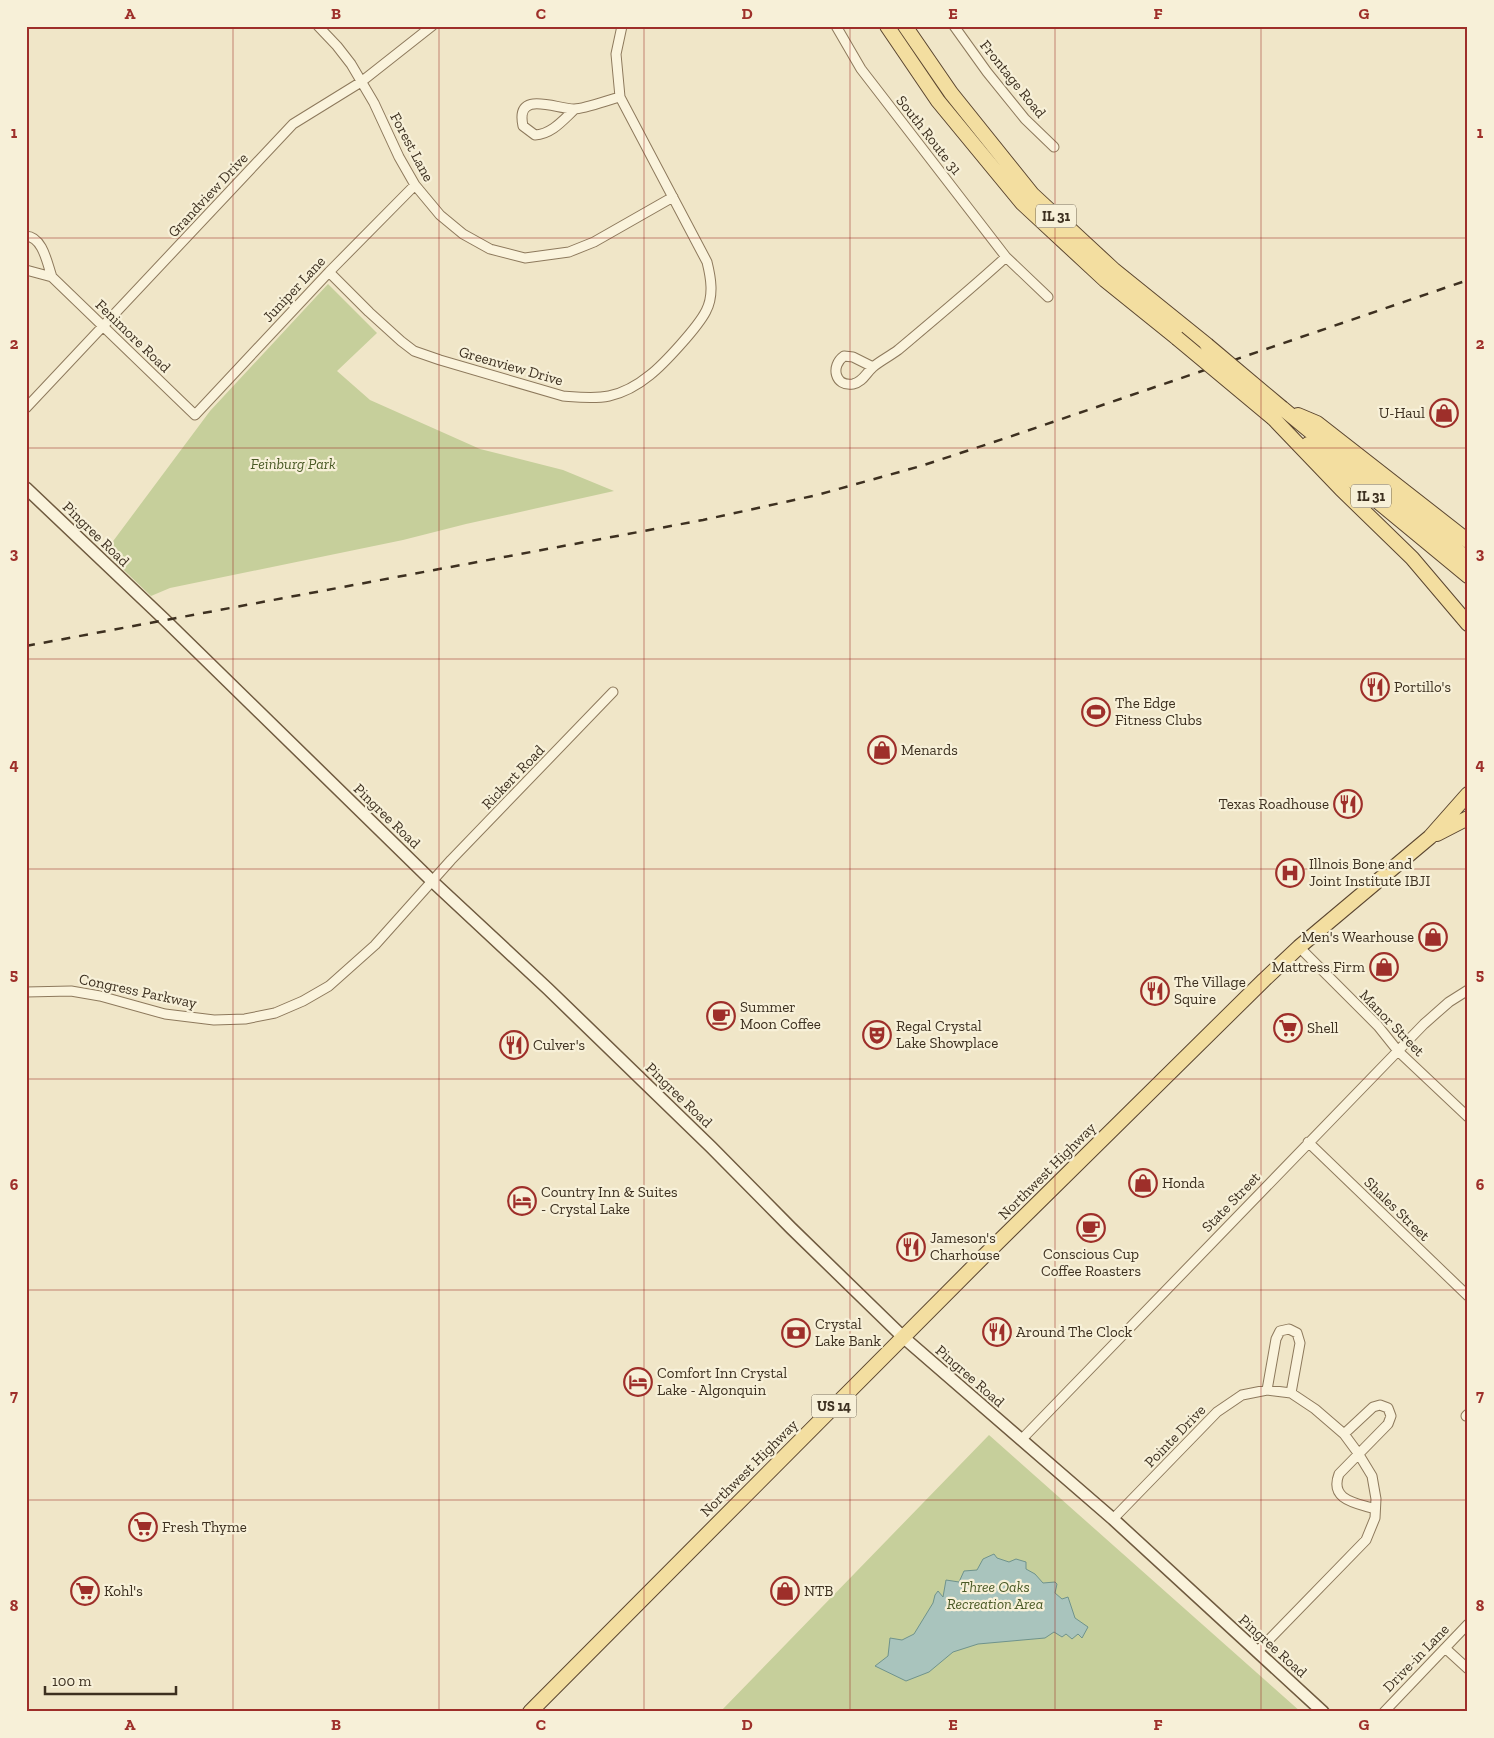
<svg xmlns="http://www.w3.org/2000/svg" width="1494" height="1738" font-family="'Zilla Slab',serif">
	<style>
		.green { fill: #c6cf9b }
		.water { fill: #a9c4bd; stroke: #6f938c }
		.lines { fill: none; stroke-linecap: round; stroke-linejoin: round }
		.street-casing { stroke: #8d795c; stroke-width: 11 }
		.secondary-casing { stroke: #6f5a3f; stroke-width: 14 }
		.primary-casing { stroke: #5b4630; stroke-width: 16 }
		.street { stroke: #faf3dc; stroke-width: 9 }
		.secondary { stroke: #faf3dc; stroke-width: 11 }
		.primary { stroke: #f3dea0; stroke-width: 14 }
		.rail { stroke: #3d3020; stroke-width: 2.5; stroke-dasharray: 9 9; stroke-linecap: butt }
		.primary-bridge-casing { stroke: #5b4630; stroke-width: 16; stroke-linecap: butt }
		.primary-bridge { stroke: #f3dea0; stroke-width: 14 }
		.grid { fill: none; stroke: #9e2f2a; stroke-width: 1; stroke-opacity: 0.55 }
		.labels { text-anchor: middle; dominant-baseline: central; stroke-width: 4.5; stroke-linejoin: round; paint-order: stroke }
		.shield { fill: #f7f0d8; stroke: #756a57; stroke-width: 1 }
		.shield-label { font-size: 14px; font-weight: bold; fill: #3d3020 }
		.street-label { font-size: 15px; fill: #3d3020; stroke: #f7f0d8 }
		.poi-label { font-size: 15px; fill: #3d3020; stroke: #f7f0d8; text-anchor: start }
		.park-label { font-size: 15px; font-style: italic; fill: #4a5a26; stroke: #f7f0d8 }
		.neatline { fill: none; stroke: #9e2f2a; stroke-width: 2 }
		.grid-label { font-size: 16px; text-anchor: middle; font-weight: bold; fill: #9e2f2a }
	</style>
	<rect width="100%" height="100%" fill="#f0e6c8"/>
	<path class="green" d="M328,284L377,333L337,371L370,400L480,449L563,470L614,491L466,524L403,540L170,588L151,596L105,552L210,411Z
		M989,1435L1301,1712H720Z"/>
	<path class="water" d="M994,1554L997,1558L1009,1562L1016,1559L1026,1562V1569L1035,1574L1043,1583L1055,1582L1057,1584L1055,1593L1062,1599L1068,1597L1075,1618L1088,1627L1082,1638L1078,1634L1072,1639L1066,1634L1062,1637L1054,1632L1045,1638L978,1644L953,1652L929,1672L906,1681L875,1666L888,1656L890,1638L902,1640L914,1634L933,1603L935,1595L938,1591L943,1597L946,1580L959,1582L964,1571L977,1570L983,1559Z"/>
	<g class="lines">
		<defs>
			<path id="street" d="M318,26L337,46L351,64L374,103L399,157L415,185L440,215L463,234L490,249L525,258L569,252L594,242L673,197
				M836,26L861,69L1006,257L1048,297
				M954,26L987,72L1025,119L1054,147
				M575,109C563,120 552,134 535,135L523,126C515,89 556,109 574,109C585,109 608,100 620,97
				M26,236C43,237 47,263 52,277L195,415L329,272L415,185
				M26,270L52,277
				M329,272L369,312L401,341L414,351L440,360L563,396C577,397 594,399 609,396C623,393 639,384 650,375C664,364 698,327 706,311C714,296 711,278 707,262L620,97L616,54L622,26
				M873,367L853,357L844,356C830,366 835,387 853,384C863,382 866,373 873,367C880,361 890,356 898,350C935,319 971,289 1006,257
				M26,408L293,124L361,82L432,26
				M1299,947L1378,1026L1398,1051L1468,1117
				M26,992L71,991L100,996L165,1014L214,1020L245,1019L275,1013L303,1001L329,986L375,945L451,860L613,692
				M1308,1142L1468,1296
				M1267,1390L1276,1339L1280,1331L1289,1329L1297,1333L1300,1343L1291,1393
				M1466,1416L1468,1414
				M1344,1434L1373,1407L1380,1405L1388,1408L1391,1416L1388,1424L1339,1474C1329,1500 1356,1503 1375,1509
				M1021,1440L1424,1024L1449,1002L1468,990
				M1113,1519L1217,1412L1242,1395L1267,1390L1291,1393L1315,1409L1344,1434L1358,1453L1372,1476L1376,1499L1375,1518L1366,1540L1257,1652
				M1445,1648L1468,1669
				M1384,1712L1468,1624"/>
			<path id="secondary" d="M26,488L165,620L432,881L548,989L711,1147L791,1228L903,1337L1113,1519L1323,1712"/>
			<path id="primary" d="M887,26L938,101L1022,203L1105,280L1177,338
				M905,26L951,93L1032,194L1114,270L1207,345
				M1282,408L1368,479L1468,559
				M1298,415L1317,423L1468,541
				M1273,418L1341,489L1412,558L1468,624
				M1308,444L1468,576
				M1437,834L1468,818
				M530,1712L983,1257L1264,980L1299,947L1430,837L1468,794"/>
		</defs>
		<use href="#street" class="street-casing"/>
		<use href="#secondary" class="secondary-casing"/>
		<use href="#primary" class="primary-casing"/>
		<use href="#street" class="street"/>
		<use href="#secondary" class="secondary"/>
		<use href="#primary" class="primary"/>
		<path class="rail" d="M26,646L703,520L817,495L921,466L1006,438L1468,280"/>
		<defs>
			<path id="primary-bridge" d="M1177,338L1273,418
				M1207,345L1282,408"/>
		</defs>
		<use href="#primary-bridge" class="primary-bridge-casing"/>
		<use href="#primary-bridge" class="primary-bridge"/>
	</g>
	<path class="grid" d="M233,26V1712M439,26V1712M644,26V1712M850,26V1712M1055,26V1712M1261,26V1712M26,238H1468M26,448H1468M26,659H1468M26,869H1468M26,1079H1468M26,1290H1468M26,1500H1468"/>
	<defs>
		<symbol id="shop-ring" viewBox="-11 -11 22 22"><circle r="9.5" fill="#f7f0d8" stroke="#9e2f2a" stroke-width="1.5"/><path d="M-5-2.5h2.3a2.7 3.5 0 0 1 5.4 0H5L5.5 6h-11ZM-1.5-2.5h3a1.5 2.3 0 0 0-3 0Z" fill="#9e2f2a"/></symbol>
		<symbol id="restaurant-ring" viewBox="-11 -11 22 22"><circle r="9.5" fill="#f7f0d8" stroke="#9e2f2a" stroke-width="1.5"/><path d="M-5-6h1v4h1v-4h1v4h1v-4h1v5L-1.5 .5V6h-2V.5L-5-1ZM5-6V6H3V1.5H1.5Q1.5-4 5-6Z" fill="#9e2f2a"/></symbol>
		<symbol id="stadium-ring" viewBox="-11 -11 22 22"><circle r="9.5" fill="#f7f0d8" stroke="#9e2f2a" stroke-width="1.5"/><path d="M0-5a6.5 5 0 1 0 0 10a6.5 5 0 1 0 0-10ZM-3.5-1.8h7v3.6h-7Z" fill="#9e2f2a"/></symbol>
		<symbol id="hospital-ring" viewBox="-11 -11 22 22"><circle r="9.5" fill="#f7f0d8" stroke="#9e2f2a" stroke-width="1.5"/><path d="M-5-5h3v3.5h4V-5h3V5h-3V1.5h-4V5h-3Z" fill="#9e2f2a"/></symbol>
		<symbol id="cafe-ring" viewBox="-11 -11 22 22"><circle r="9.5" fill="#f7f0d8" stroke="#9e2f2a" stroke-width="1.5"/><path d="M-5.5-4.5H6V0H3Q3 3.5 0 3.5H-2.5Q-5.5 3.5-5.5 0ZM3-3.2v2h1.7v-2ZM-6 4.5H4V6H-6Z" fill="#9e2f2a"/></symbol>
		<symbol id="supermarket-ring" viewBox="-11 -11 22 22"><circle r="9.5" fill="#f7f0d8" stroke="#9e2f2a" stroke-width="1.5"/><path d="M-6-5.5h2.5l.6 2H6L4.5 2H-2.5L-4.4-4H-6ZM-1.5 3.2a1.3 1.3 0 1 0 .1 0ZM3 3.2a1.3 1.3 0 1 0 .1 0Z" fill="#9e2f2a"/></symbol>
		<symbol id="theatre-ring" viewBox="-11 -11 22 22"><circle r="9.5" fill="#f7f0d8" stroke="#9e2f2a" stroke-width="1.5"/><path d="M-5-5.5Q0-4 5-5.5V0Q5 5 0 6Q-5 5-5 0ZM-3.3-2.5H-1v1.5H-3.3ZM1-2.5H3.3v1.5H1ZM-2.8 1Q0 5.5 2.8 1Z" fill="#9e2f2a"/></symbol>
		<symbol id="hotel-ring" viewBox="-11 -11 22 22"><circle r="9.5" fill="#f7f0d8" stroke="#9e2f2a" stroke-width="1.5"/><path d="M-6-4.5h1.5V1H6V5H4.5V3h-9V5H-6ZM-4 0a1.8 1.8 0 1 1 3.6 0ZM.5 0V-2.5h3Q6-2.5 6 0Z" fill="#9e2f2a"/></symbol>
		<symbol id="bank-ring" viewBox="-11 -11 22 22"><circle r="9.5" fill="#f7f0d8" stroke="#9e2f2a" stroke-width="1.5"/><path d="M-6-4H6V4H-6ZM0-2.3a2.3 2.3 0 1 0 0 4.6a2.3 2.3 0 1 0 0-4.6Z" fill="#9e2f2a"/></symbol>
	</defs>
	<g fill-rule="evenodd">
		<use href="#shop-ring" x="1428" y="397" width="32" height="32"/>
		<use href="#restaurant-ring" x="1359" y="671" width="32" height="32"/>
		<use href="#stadium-ring" x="1080" y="696" width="32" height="32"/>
		<use href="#shop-ring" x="866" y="734" width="32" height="32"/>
		<use href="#restaurant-ring" x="1332" y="788" width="32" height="32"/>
		<use href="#hospital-ring" x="1274" y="857" width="32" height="32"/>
		<use href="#shop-ring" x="1417" y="921" width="32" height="32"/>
		<use href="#shop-ring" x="1368" y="951" width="32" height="32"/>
		<use href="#restaurant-ring" x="1139" y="975" width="32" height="32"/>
		<use href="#cafe-ring" x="705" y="1000" width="32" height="32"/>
		<use href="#supermarket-ring" x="1272" y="1012" width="32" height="32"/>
		<use href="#theatre-ring" x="861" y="1019" width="32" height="32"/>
		<use href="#restaurant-ring" x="498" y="1029" width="32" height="32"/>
		<use href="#shop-ring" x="1127" y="1167" width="32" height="32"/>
		<use href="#hotel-ring" x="506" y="1185" width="32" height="32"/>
		<use href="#cafe-ring" x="1075" y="1212" width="32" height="32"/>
		<use href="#restaurant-ring" x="895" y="1231" width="32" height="32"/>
		<use href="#restaurant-ring" x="981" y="1316" width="32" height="32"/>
		<use href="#bank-ring" x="780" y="1317" width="32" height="32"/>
		<use href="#hotel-ring" x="622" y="1366" width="32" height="32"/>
		<use href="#supermarket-ring" x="127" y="1511" width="32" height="32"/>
		<use href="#supermarket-ring" x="69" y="1575" width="32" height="32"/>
		<use href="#shop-ring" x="769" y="1575" width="32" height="32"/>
	</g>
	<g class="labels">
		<g class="shield">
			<rect x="1036" y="204.5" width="40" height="23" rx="4"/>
			<rect x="1351" y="484.5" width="40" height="23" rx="4"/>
			<rect x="811.5" y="1394.5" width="45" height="23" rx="4"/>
		</g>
		<g class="shield-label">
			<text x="1056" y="216">IL 31</text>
			<text x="1371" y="496">IL 31</text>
			<text x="834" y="1406">US 14</text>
		</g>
		<g class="street-label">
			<text transform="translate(1013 79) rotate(51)">Frontage Road</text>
			<text transform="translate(929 135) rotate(52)">South Route 31</text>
			<text transform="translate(412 147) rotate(62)">Forest Lane</text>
			<text transform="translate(208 195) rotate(-47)">Grandview Drive</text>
			<text transform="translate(294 289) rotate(-47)">Juniper Lane</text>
			<text transform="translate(133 336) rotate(44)">Fenimore Road</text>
			<text transform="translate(511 366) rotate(16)">Greenview Drive</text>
			<text transform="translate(96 534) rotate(44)">Pingree Road</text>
			<text transform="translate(513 777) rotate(-46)">Rickert Road</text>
			<text transform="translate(387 816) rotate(44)">Pingree Road</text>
			<text transform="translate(138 991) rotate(12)">Congress Parkway</text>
			<text transform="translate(1392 1023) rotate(46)">Manor Street</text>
			<text transform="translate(679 1095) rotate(44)">Pingree Road</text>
			<text transform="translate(1047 1171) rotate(-45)">Northwest Highway</text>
			<text transform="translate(1231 1202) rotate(-46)">State Street</text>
			<text transform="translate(1397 1209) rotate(44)">Shales Street</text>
			<text transform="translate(970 1376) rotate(41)">Pingree Road</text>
			<text transform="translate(1175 1436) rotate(-46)">Pointe Drive</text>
			<text transform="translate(749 1468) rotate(-45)">Northwest Highway</text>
			<text transform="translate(1273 1646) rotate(42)">Pingree Road</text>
			<text transform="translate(1416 1658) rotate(-46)">Drive-in Lane</text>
		</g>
		<g class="poi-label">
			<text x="1425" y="413" text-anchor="end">U-Haul</text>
			<text x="1394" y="687">Portillo's</text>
			<text x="1115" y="703">The Edge<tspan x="1115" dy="17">Fitness Clubs</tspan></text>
			<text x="901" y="750">Menards</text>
			<text x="1329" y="804" text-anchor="end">Texas Roadhouse</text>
			<text x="1309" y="864">Illnois Bone and<tspan x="1309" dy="17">Joint Institute IBJI</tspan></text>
			<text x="1414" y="937" text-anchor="end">Men's Wearhouse</text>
			<text x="1365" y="967" text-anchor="end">Mattress Firm</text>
			<text x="1174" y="982">The Village<tspan x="1174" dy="17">Squire</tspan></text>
			<text x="740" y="1007">Summer<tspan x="740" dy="17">Moon Coffee</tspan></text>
			<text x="896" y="1026">Regal Crystal<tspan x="896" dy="17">Lake Showplace</tspan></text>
			<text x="1307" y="1028">Shell</text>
			<text x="533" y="1045">Culver's</text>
			<text x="1162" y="1183">Honda</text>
			<text x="541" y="1192">Country Inn &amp; Suites<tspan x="541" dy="17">- Crystal Lake</tspan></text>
			<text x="930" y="1238">Jameson's<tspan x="930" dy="17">Charhouse</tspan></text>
			<text x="1091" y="1254" text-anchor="middle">Conscious Cup<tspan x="1091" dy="17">Coffee Roasters</tspan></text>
			<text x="815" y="1324">Crystal<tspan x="815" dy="17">Lake Bank</tspan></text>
			<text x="1016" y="1332">Around The Clock</text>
			<text x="657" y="1373">Comfort Inn Crystal<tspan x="657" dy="17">Lake - Algonquin</tspan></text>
			<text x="162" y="1527">Fresh Thyme</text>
			<text x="104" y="1591">Kohl's</text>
			<text x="804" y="1591">NTB</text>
		</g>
		<g class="park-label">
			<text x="293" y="464">Feinburg Park</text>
			<text x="995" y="1587">Three Oaks<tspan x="995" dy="17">Recreation Area</tspan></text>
		</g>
	</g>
	<rect width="1494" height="1738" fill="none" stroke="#f7f0d8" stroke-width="55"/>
	<path d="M45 1686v8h131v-8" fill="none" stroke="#3d3020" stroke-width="2.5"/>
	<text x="52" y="1686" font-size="15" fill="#3d3020" stroke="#f7f0d8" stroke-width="4" paint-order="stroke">100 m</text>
	<rect x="28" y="28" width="1438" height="1682" class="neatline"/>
	<g class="grid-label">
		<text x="130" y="19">A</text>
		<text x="336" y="19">B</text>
		<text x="541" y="19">C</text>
		<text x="747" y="19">D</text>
		<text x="953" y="19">E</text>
		<text x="1158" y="19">F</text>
		<text x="1364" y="19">G</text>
		<text x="14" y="138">1</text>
		<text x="1480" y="138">1</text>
		<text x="14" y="349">2</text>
		<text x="1480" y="349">2</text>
		<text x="14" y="559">3</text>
		<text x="1480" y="559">3</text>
		<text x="14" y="770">4</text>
		<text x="1480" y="770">4</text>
		<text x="14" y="980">5</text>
		<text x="1480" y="980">5</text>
		<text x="14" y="1190">6</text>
		<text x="1480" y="1190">6</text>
		<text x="14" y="1401">7</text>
		<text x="1480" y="1401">7</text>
		<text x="14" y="1611">8</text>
		<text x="1480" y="1611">8</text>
		<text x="130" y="1730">A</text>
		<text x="336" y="1730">B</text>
		<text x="541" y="1730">C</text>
		<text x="747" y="1730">D</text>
		<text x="953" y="1730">E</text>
		<text x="1158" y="1730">F</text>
		<text x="1364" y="1730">G</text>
	</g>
</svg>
